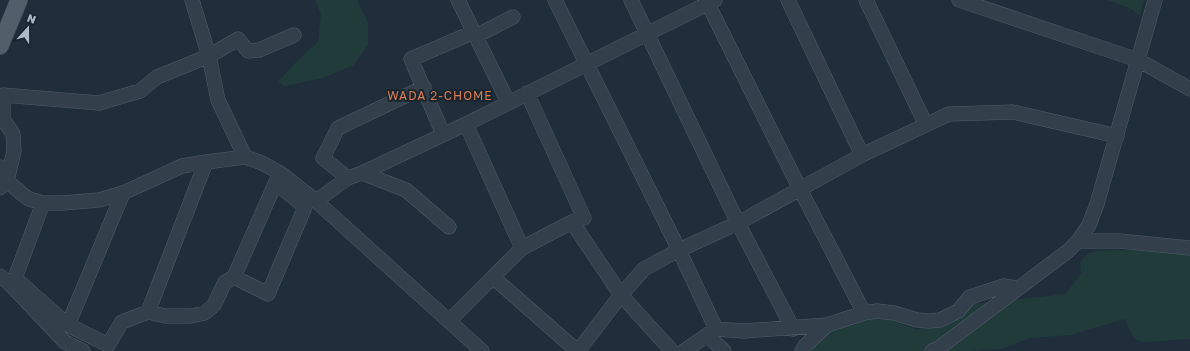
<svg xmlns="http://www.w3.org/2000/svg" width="1190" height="351" font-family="'Golos Text',sans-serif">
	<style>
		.green { fill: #213b3b }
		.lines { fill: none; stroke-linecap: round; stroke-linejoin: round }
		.minor-casing { stroke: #505d68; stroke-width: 15 }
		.major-casing { stroke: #3f4b57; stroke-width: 18 }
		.minor { stroke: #333f4a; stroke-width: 14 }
		.major { stroke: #505f6a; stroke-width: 17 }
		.labels { text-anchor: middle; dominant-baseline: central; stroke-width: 4; stroke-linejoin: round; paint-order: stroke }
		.neighbourhood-label { font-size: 12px; letter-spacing: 1px; fill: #dc7d53; stroke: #18242e }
	</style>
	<rect width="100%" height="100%" fill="#1f2e3a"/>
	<path class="green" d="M315,0H357L368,23V45L354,65L323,78L285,86L278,82L297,61L318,42L321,15Z
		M1107,0H1144L1140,16L1130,8Z
		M1132,250L1174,253L1190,251V339L1144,342L1135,339L1124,319L1071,335L1030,338L1001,349L964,351H810L827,331L857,318L888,319L917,330L946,319L973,304L1066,294L1081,273L1080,262L1088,253L1099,251Z"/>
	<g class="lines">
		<defs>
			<path id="minor" d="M192,0L209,56L218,100L245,157
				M458,0L508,102
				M555,0L679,250L716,329
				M631,0L738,223L793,329
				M706,0L800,189L864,313
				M788,0L862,155
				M866,0L926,125
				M959,0L1138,60L1190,89
				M476,36L513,17
				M466,124L522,248
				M443,134L411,59L474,32
				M0,167L7,181L21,193L29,199L43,203H63L99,200L123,193L182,166L206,162L245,157L262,163L280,173L316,201L482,351
				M362,173L406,190L449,227
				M348,178L323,158L338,128L424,87
				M0,188L7,181L14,151L13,134L3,119V95L99,103L140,91L157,77L209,56L238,39L248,51L259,50L294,35
				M316,201L348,178L362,173L466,124L715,0
				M43,203L15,278L68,325L108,345L122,322L148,312L165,316H191L205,313L214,305L225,282L234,277L268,294L305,207L276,183
				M572,222L621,295L672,351
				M1078,241H1120L1190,248
				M0,276L10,284L65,342L83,351
				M234,277L279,175
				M493,277L577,351
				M148,312L206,162
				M449,321L522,248L572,222L584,218L527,93
				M68,325L123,193
				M707,335L724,351
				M578,351L621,295L644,269L679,250L738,223L862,155L949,114L1013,112L1117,136
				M684,351L716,329L744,331L827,325L864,313L877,311L894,313L917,320L929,321L940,320L958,311L970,297L1004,286L1018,288
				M802,351L806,345L827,325
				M932,351L939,348L1068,251L1078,241L1089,225L1097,204L1155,0"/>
			<path id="major" d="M0,46L19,0"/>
		</defs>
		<use href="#minor" class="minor-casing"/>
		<use href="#major" class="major-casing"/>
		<use href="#minor" class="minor"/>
		<use href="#major" class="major"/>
	</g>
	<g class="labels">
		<g class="neighbourhood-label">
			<text x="440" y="95">WADA 2-CHOME</text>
		</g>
	</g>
	<g transform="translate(28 28) rotate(21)" stroke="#18242e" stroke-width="3" paint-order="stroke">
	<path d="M0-3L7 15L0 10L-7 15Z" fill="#adbac7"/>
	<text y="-6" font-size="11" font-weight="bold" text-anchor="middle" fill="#adbac7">N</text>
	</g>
</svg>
